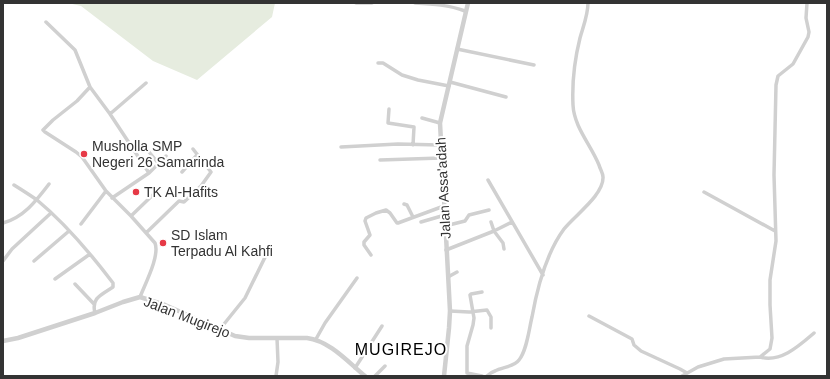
<svg xmlns="http://www.w3.org/2000/svg" width="830" height="379" font-family="Helvetica,sans-serif">
	<style>
		.green { fill: #e6ecdf }
		.lines { fill: none; stroke-linecap: round; stroke-linejoin: round }
		.minor { stroke: #d0d0d0; stroke-width: 3.5 }
		.tertiary { stroke: #d0d0d0; stroke-width: 4.5 }
		.poi-dot { fill: #e63946; stroke: #fff; stroke-width: 1.5 }
		.labels { text-anchor: middle; dominant-baseline: central; stroke-width: 4; stroke-linejoin: round; paint-order: stroke }
		.poi-label { font-size: 14px; fill: #333; stroke: #fff; text-anchor: start }
		.street-label { font-size: 14px; fill: #333; stroke: #fff }
		.quarter-label { font-size: 16px; letter-spacing: 1px; fill: #000; stroke: #fff }
	</style>
	<rect width="100%" height="100%" fill="#fff"/>
	<path class="green" d="M68,3H275L272,17L197,80L153,61L81,6Z"/>
	<g class="lines">
		<path class="minor" d="M356,3H372
			M415,3C433,4 449,5 465,11
			M46,22L75,50L90,87L77,101L53,120L43,130L45,132L76,152L82,157L106,191L131,216L155,243C160,256 145,284 140,297
			M457,49L534,65
			M378,63H383L402,75L418,80L449,86
			M450,82L506,97
			M90,87L110,114L146,83
			M389,109L388,123L414,127L413,145
			M110,114L149,173
			M422,118L440,123
			M341,147L398,144L440,145
			M149,152L159,164
			M380,160L441,158
			M182,172L197,155
			M488,180L543,275
			M14,185C22,190 30,195 37,200C66,224 91,254 113,283V287C101,295 91,298 95,313
			M704,192L775,231
			M112,198L149,173L166,156
			M404,204L407,205L413,217
			M131,216L160,188
			M421,222L445,215
			M3,223C24,217 36,201 49,184
			M81,224L106,191
			M445,226L465,221L469,215L489,210
			M147,232L179,201L184,202L201,186L211,172L193,149
			M504,249L503,243L494,231L512,222
			M446,250L494,231L491,222
			M371,255L364,245V242L370,235L365,221L366,218L376,213L386,210L390,213L397,223H398L444,206
			M3,261L12,249L51,213
			M34,261L69,231
			M448,277L457,272
			M55,279L90,254
			M75,284L94,304
			M450,311L469,312L487,310L491,317V328
			M589,316L632,339L634,345L641,351L680,369L687,373
			M220,329L245,298L271,245
			M316,339L325,323L357,278
			M760,357L770,349L772,338L770,305V280L776,241L774,175L776,85L778,76L793,64L808,37L809,32L806,18L807,3
			M355,368L382,326
			M276,376L278,362L277,338
			M375,376L385,366
			M482,376L467,373V346L473,325L474,318L470,295L471,294L482,292
			M487,376C489,374 492,372 495,371C502,367 514,367 519,360C527,350 529,329 532,317C537,289 547,252 564,229C574,216 604,195 603,177C603,173 600,169 599,165C591,145 574,127 573,105C572,84 575,58 580,38C583,27 588,15 588,3
			M682,376L698,367L724,359L760,357C781,363 800,345 814,333"/>
		<path class="tertiary" d="M3,341L18,338L95,313L123,302L140,297L165,305L235,336L249,338H307C330,341 348,362 365,376
			M444,376L449,328L450,311L440,123L468,3"/>
	</g>
	<g class="poi-dot">
		<circle cx="84" cy="154" r="4"/>
		<circle cx="136" cy="192" r="4"/>
		<circle cx="163" cy="243" r="4"/>
	</g>
	<g class="labels">
		<g class="poi-label">
			<text x="92" y="146">Musholla SMP<tspan x="92" dy="16">Negeri 26 Samarinda</tspan></text>
			<text x="144" y="192">TK Al-Hafits</text>
			<text x="171" y="235">SD Islam<tspan x="171" dy="16">Terpadu Al Kahfi</tspan></text>
		</g>
		<g class="street-label">
			<text transform="translate(443 188) rotate(-93)">Jalan Assa'adah</text>
			<text transform="translate(187 317) rotate(21)">Jalan Mugirejo</text>
		</g>
		<g class="quarter-label">
			<text x="401" y="349">MUGIREJO</text>
		</g>
	</g>
	<rect width="830" height="379" fill="none" stroke="#333333" stroke-width="8"/>
</svg>
